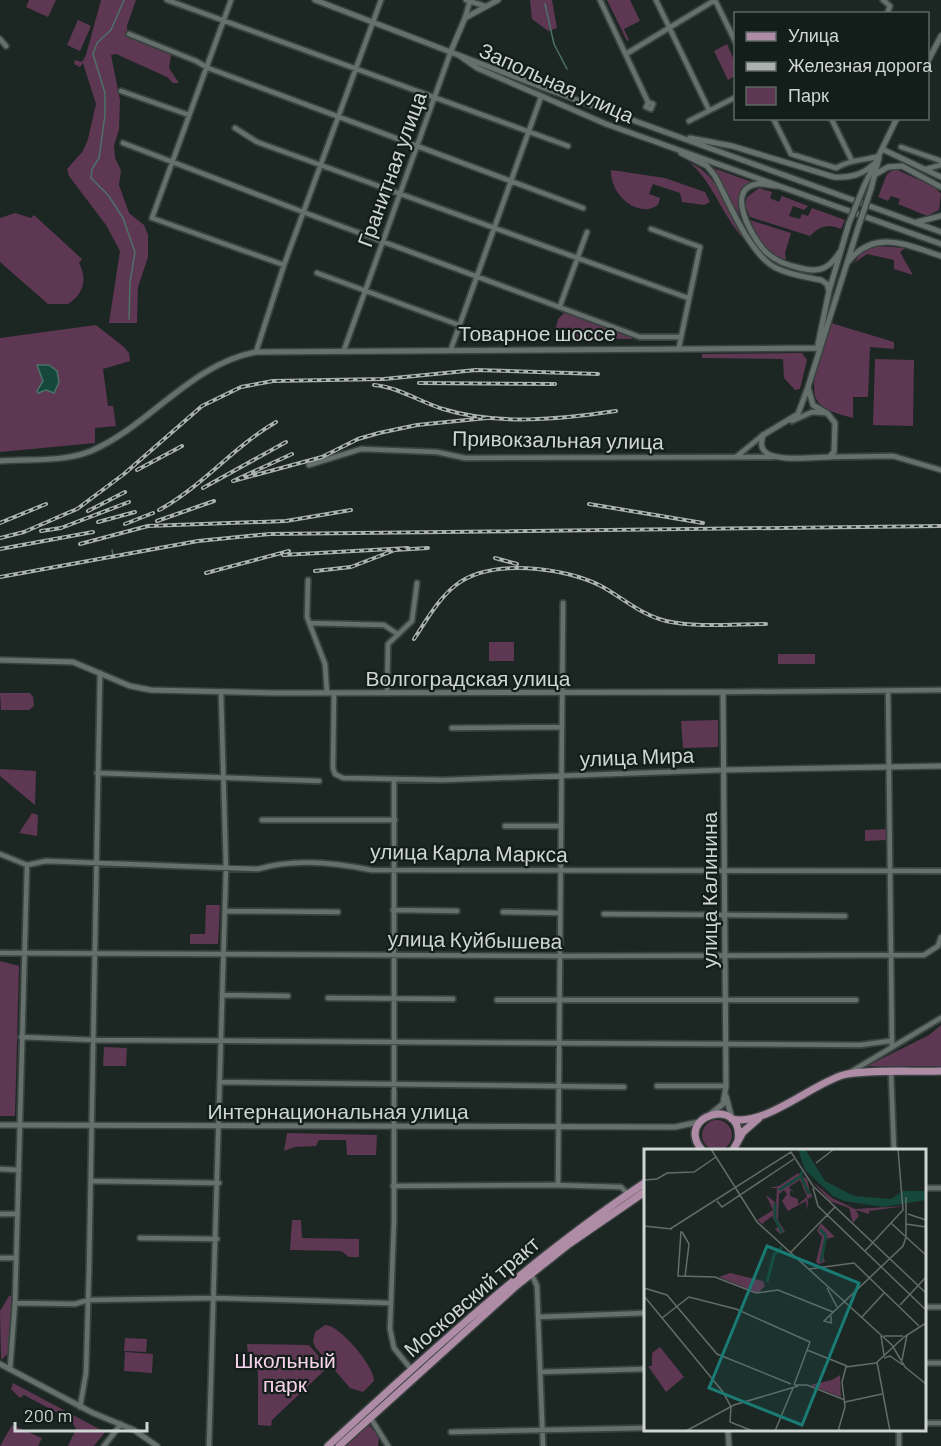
<svg xmlns="http://www.w3.org/2000/svg" width="941" height="1446" font-family="Barlow,sans-serif">
	<style>
		.green { fill: #5e3753 }
		.water { fill: #15473b; stroke: #4d7269; stroke-width: 1.5 }
		.lines { fill: none; stroke-linecap: round; stroke-linejoin: round }
		.stream { stroke: #4d7269; stroke-width: 1.5 }
		.minor-casing { stroke: #3a4240; stroke-width: 8 }
		.tertiary-casing { stroke: #3a4240; stroke-width: 8 }
		.primary-casing { stroke: #3a4240; stroke-width: 10 }
		.minor { stroke: #65706c; stroke-width: 4.5 }
		.tertiary { stroke: #65706c; stroke-width: 5 }
		.primary { stroke: #af8ca6; stroke-width: 7 }
		.rail-casing { stroke: #abb1af; stroke-width: 4 }
		.rail { stroke: #131d1a; stroke-width: 1.5; stroke-dasharray: 4.5; stroke-linecap: butt }
		.tertiary-bridge-casing { stroke: #3a4240; stroke-width: 8; stroke-linecap: butt }
		.tertiary-bridge { stroke: #65706c; stroke-width: 5 }
		.labels { text-anchor: middle; dominant-baseline: central; stroke-width: 4.5; stroke-linejoin: round; paint-order: stroke }
		.street-label { font-size: 21px; fill: #cfd5d3; stroke: #131d1a }
		.park-label { font-size: 21px; fill: #f6d3eb; stroke: #131d1a }
		.inset-river { fill: none; stroke: #15473b; stroke-width: 3 }
		.inset-road { fill: none; stroke: #646c69; stroke-width: 1.5 }
		.view { fill: #197b73; fill-opacity: 0.15; stroke: #197b73; stroke-width: 3 }
		.inset-edge { fill: none; stroke: #cfd5d3; stroke-width: 3 }
	</style>
	<rect width="100%" height="100%" fill="#1c2623"/>
	<path class="green" d="M29,0H56L48,17L26,7Z
		M101,0H136L127,26L128,35L171,55L169,68L179,83H173L167,77L116,54L111,55L120,100L119,130L114,145L115,158L121,170L119,185L129,213L144,225L148,235V257L138,287L137,323H109L120,251L106,225L69,176L67,169L83,151L88,139L96,104L83,63L80,67L74,64L75,60L82,62L86,55Z
		M530,0H552L557,28L548,31L532,19Z
		M607,0H630L640,21L624,29L629,40L627,41Z
		M78,20L91,26L80,51L67,45Z
		M727,44L735,62V76L728,80L714,51Z
		M690,163C718,173 730,213 743,238C722,215 714,184 690,163Z
		M713,168L752,182C738,191 736,202 740,217Z
		M895,169L935,187L941,194L939,210L927,216L898,204L900,199L891,196L888,201L878,197L887,174Z
		M611,170L665,178L705,192L710,202L704,205L682,202L680,193L653,184L649,194L660,198L658,205C638,219 610,195 611,170Z
		M759,188L772,192L770,198L779,202L782,196L808,206L804,210L793,206L789,216L800,219L802,214L808,216L812,208L845,220L841,229C828,223 820,226 810,236L750,217L745,205L747,197Z
		M15,213L31,218L34,215L82,259L79,263C88,280 83,294 68,304H48L0,262V218Z
		M750,220L791,233L785,253L786,259C768,261 757,234 750,220Z
		M877,246L905,248L900,252L913,275L894,269V260L867,254L854,263L862,251Z
		M565,312L603,323L608,330L632,337V339L553,338L558,319Z
		M831,323L894,342V349L870,347L868,397H853V418C842,415 825,411 818,402C806,387 825,341 831,323Z
		M96,325L124,347L129,353L130,361L103,369L108,406H113L116,426L95,428V443L0,452V338Z
		M802,353L807,360L800,389L795,390L784,378L783,359L702,358V354Z
		M875,359L914,360L913,426L873,425Z
		M489,642H514V661H489Z
		M778,654H815V664H778Z
		M0,693H30L33,697L34,706L29,710H1Z
		M718,720V747L683,748L681,721Z
		M0,769L36,771L35,805L0,776Z
		M32,813L38,815L37,836L19,833Z
		M887,829V840L865,841V830Z
		M206,905H220L218,944H190V934H205Z
		M0,961L19,966L15,1116H0Z
		M941,1025V1066H867L929,1035Z
		M104,1047L127,1048L126,1066H103Z
		M702 1135a15 15 0 1 1 30 0a15 15 0 1 1-30 0Z
		M287,1133L377,1135L376,1155H347L346,1140H319L316,1146L295,1147L284,1151Z
		M292,1220H301L302,1238L359,1239V1257H349L341,1251L290,1250Z
		M14,1295L10,1352L1,1360L0,1311L9,1296Z
		M325,1325C339,1324 375,1367 374,1381L363,1392L350,1388L315,1347L313,1342L315,1332Z
		M125,1338L147,1339L146,1352L124,1351Z
		M247,1344L309,1345L328,1367L272,1420L271,1426L258,1425V1372L248,1355Z
		M125,1352L153,1354L152,1373L124,1371Z
		M13,1383L105,1432L94,1446H68L76,1429L71,1420L24,1395L20,1398L11,1389Z
		M368,1424L379,1436L378,1446H344Z
		M12,1425L42,1438L38,1446H0Z"/>
	<path class="water" d="M37,365H49L57,371L59,382L54,393L46,390L38,393L37,391L43,381Z"/>
	<g class="lines">
		<path class="stream" d="M124,0L111,30L97,43L93,54L105,93V115L99,158L92,169L91,178L108,195L123,218L135,252L130,282L129,319
			M545,4L554,44L567,69
			M112,550L113,555"/>
		<defs>
			<path id="minor" d="M167,0L568,146
				M231,0L152,218L284,265
				M466,0L485,6
				M600,0L648,102L653,104L651,109L646,107L648,102
				M656,0L709,110
				M715,0L736,43
				M883,0L890,6L887,14
				M465,18L470,1
				M129,34L196,61L208,68L583,208
				M0,39L6,46
				M626,54L715,0
				M121,91L189,115
				M773,118L791,154L836,168C851,159 863,161 879,156
				M831,118L851,159
				M689,121L736,97
				M235,128L257,142L688,298
				M123,143L303,212L640,337H680
				M901,147L941,161
				M926,169L941,165
				M651,229L700,247L679,347
				M317,273L459,325
				M560,306L587,232
				M451,349L541,97
				M344,350L451,51
				M256,352L284,265L381,0
				M792,421L812,412L825,413
				M736,457L763,435
				M829,457L893,456L941,470
				M309,465L361,449L437,452L465,458L774,457
				M308,580L307,617L325,664L327,693
				M309,623L384,625L396,633
				M888,691L892,1047
				M723,692L941,690
				M334,693L333,768L335,774L343,778L443,780L723,770
				M387,693L388,644L412,621L417,583
				M452,728L561,727
				M97,773L319,781
				M394,781V1220L390,1329L394,1348L411,1369
				M262,820H395
				M505,826H559
				M0,854L27,865L46,861L258,869C294,858 334,862 371,870L941,871
				M393,910L457,911
				M225,911L338,912
				M503,912L559,913
				M604,914L845,916
				M0,953L560,956L924,955L938,946L941,937
				M222,995L288,996
				M328,998L453,999
				M497,1000H856
				M21,1037L94,1040L860,1045L890,1041
				M849,1073L941,1018
				M891,1073L894,1150
				M220,1082L624,1087
				M657,1086H726
				M0,1169L19,1170
				M91,1181L219,1183
				M558,1185L563,603
				M393,1186L553,1185L621,1187L628,1194
				M924,1188H941
				M0,1214H16
				M140,1238L217,1239
				M0,1258H16
				M531,1273L537,1286L543,1446
				M15,1303L75,1304L88,1300L215,1298L390,1303
				M924,1307H941
				M538,1317L646,1313
				M924,1363H941
				M10,1369L15,1303L27,865
				M540,1372L646,1369
				M80,1407L86,1373L89,1270L100,673
				M370,1417L388,1446
				M924,1423H941
				M899,1430V1446
				M451,1432L646,1428
				M104,1446L121,1424
				M209,1446L226,868L221,692"/>
			<path id="tertiary" d="M315,0L544,88L941,232
				M451,51L465,18L498,0
				M460,56L477,68L606,124L941,244
				M928,61L941,36
				M690,138L732,146L834,177C850,178 862,175 874,164
				M882,149L941,177
				M681,153L707,166L715,176C729,202 749,254 776,268C790,275 806,277 821,280L827,284L829,291
				M876,174L888,167L902,166L941,187
				M776,186C770,186 763,183 757,184C723,189 754,241 767,253C777,262 788,265 800,268C819,273 829,269 839,253
				M864,186L897,118
				M871,189L879,158
				M917,222L941,216
				M848,262C874,228 907,245 941,256
				M818,344L829,291L849,223
				M808,387L798,414L763,435C762,440 760,445 763,449C770,463 815,457 829,457L834,452L835,423L828,414L813,405L808,387L858,228
				M0,461C28,459 65,462 91,451C151,425 189,365 256,352L818,348
				M0,660L73,662L130,686L151,690L275,693L723,692L726,1086L723,1104L709,1115
				M723,770L941,766
				M726,1096L732,1119
				M0,1125L675,1127L699,1122
				M0,1364L93,1413L134,1430L157,1446
				M728,1430L729,1446"/>
			<path id="primary" d="M732,1119C764,1127 812,1084 843,1075C865,1069 916,1072 941,1071
				M702,1150C673,1115 745,1095 738,1141
				M733,1150L743,1132L759,1118
				M328,1446C430,1352 530,1259 646,1182
				M339,1446L516,1286L569,1244L646,1191"/>
		</defs>
		<use href="#minor" class="minor-casing"/>
		<use href="#tertiary" class="tertiary-casing"/>
		<use href="#primary" class="primary-casing"/>
		<use href="#minor" class="minor"/>
		<use href="#tertiary" class="tertiary"/>
		<use href="#primary" class="primary"/>
		<defs>
			<path id="rail" d="M419,383L555,384
				M374,385C398,387 420,402 443,409C498,426 561,419 616,411
				M292,454L233,481L322,457L358,439L379,433L417,425L487,418
				M137,470L182,446
				M203,488L286,442
				M589,504L703,523
				M159,510C203,486 233,447 276,422
				M88,511L125,492
				M157,521L214,501
				M98,522L135,512
				M0,523L46,504
				M125,524L153,513
				M41,531L61,528L129,502
				M0,538L24,532L77,509L124,474L202,406L241,387L273,381L384,379L476,370L598,374
				M80,544L148,526L286,521L351,510
				M0,549L93,532
				M283,555L408,548
				M495,558L517,564
				M315,571L351,567L395,550L428,548
				M206,573L289,551
				M0,577L198,541L270,534L941,526
				M414,639C426,621 438,599 456,585C490,558 564,567 601,586C623,598 641,615 666,621C698,628 733,624 766,624"/>
		</defs>
		<use href="#rail" class="rail-casing"/>
		<use href="#rail" class="rail"/>
		<defs>
			<path id="tertiary-bridge" d="M849,223L864,186
				M858,228L871,189"/>
		</defs>
		<use href="#tertiary-bridge" class="tertiary-bridge-casing"/>
		<use href="#tertiary-bridge" class="tertiary-bridge"/>
	</g>
	<g class="labels">
		<g class="street-label">
			<text transform="translate(557 82) rotate(24)">Запольная улица</text>
			<text transform="translate(391 169) rotate(-70)">Гранитная улица</text>
			<text x="537" y="332">Товарное шоссе</text>
			<text transform="translate(558 439) rotate(1)">Привокзальная улица</text>
			<text x="468" y="677">Волгоградская улица</text>
			<text transform="translate(637 756) rotate(-2)">улица Мира</text>
			<text transform="translate(469 852) rotate(1)">улица Карла Маркса</text>
			<text transform="translate(708 890) rotate(-90)">улица Калинина</text>
			<text transform="translate(475 939) rotate(1)">улица Куйбышева</text>
			<text x="338" y="1110">Интернациональная улица</text>
			<text transform="translate(471 1296) rotate(-41)">Московский тракт</text>
		</g>
		<g class="park-label">
			<text x="285" y="1359">Школьный<tspan x="285" dy="24">парк</tspan></text>
		</g>
	</g>
	<g transform="translate(644 1149)">
		<rect width="282" height="282" fill="#1c2623"/>
		<path d="M154,24L163,30L166,43L158,31L163,45L167,44L168,48L163,50L164,52L163,62L162,52L144,62L138,52L143,45L140,41L135,45L134,71L141,83L136,85L131,80L134,78L128,67L118,75L113,71L129,61L122,46L132,54L133,39H124L135,37ZM156,31L163,48L154,55V50L146,47V41L150,44L145,38ZM169,33L188,49L211,60L262,57L225,62V65L212,61L215,67L209,74L205,59L186,52ZM177,74L191,88L181,90L178,101L181,113L175,115L172,113L178,88L173,82ZM86,124L119,132L121,137L114,144L75,128ZM16,198L40,228L22,243L4,217H8V204ZM196,226L197,248L166,236L188,231Z" fill="#5e3753" fill-rule="evenodd"/>
		<path d="M154,0H161L181,32L210,47L247,50L259,42H282V51L239,58L200,52L189,47L161,21Z" fill="#15473b"/>
		<path class="inset-river" d="M158,22L157,27L165,45M135,41L157,27M131,54V69L138,84M176,80L182,87L177,113M123,133L130,106L138,98"/>
		<path class="inset-road" d="M67,0L113,73L248,196L261,218L282,235M172,14L190,0M0,31L13,30L23,24L50,23L72,8M169,39L174,57L282,161M262,48V88M73,52L78,58L150,10M264,65L282,71M247,74L261,87M262,75L282,78M0,77L28,80M26,80L147,3L169,37L282,144M37,82L34,127L71,128L112,144L134,141L189,163M38,83L45,95L41,128M221,102L259,61L254,0M147,103L191,58M210,114L275,177M165,120L210,114M0,139L23,146L73,205L147,235M183,139L193,158M0,147L79,243L87,258L86,273L109,282M256,156L282,128M187,167V174L180,172L259,97L262,88L282,106M218,168L241,143M18,169L45,148L92,160L166,193L150,236M237,187L240,206M240,187H259M163,201L203,217M240,209L246,207L259,216M258,211L263,186M233,213L246,282M151,236H163L201,251M201,253L238,245M42,282L90,256L154,237M131,282L149,239M194,282L201,258L198,233L202,218L232,214L260,188L282,174"/>
		<path class="view" d="M123,97L215,134L158,276L65,239Z"/>
		<rect width="282" height="282" class="inset-edge"/>
	</g>
	<rect x="734" y="12" width="195" height="108" fill="#131d1a" stroke="#5e6764" stroke-width="1.5"/>
	<rect x="746" y="32" width="30" height="9" fill="#af8ca6" stroke="#5e6764" stroke-width="1.5"/>
	<text x="788" y="42" font-size="18" fill="#cfd5d3">Улица</text>
	<rect x="746" y="62" width="30" height="9" fill="#abb1af" stroke="#5e6764" stroke-width="1.5"/>
	<text x="788" y="72" font-size="18" fill="#cfd5d3">Железная дорога</text>
	<rect x="746" y="87" width="30" height="18" fill="#5e3753" stroke="#5e6764" stroke-width="1.5"/>
	<text x="788" y="102" font-size="18" fill="#cfd5d3">Парк</text>
	<path d="M15 1422v9h132v-9" fill="none" stroke="#cfd5d3" stroke-width="3"/>
	<text x="24" y="1422" font-size="18" fill="#cfd5d3" stroke="#131d1a" stroke-width="4.5" paint-order="stroke">200 m</text>
</svg>
